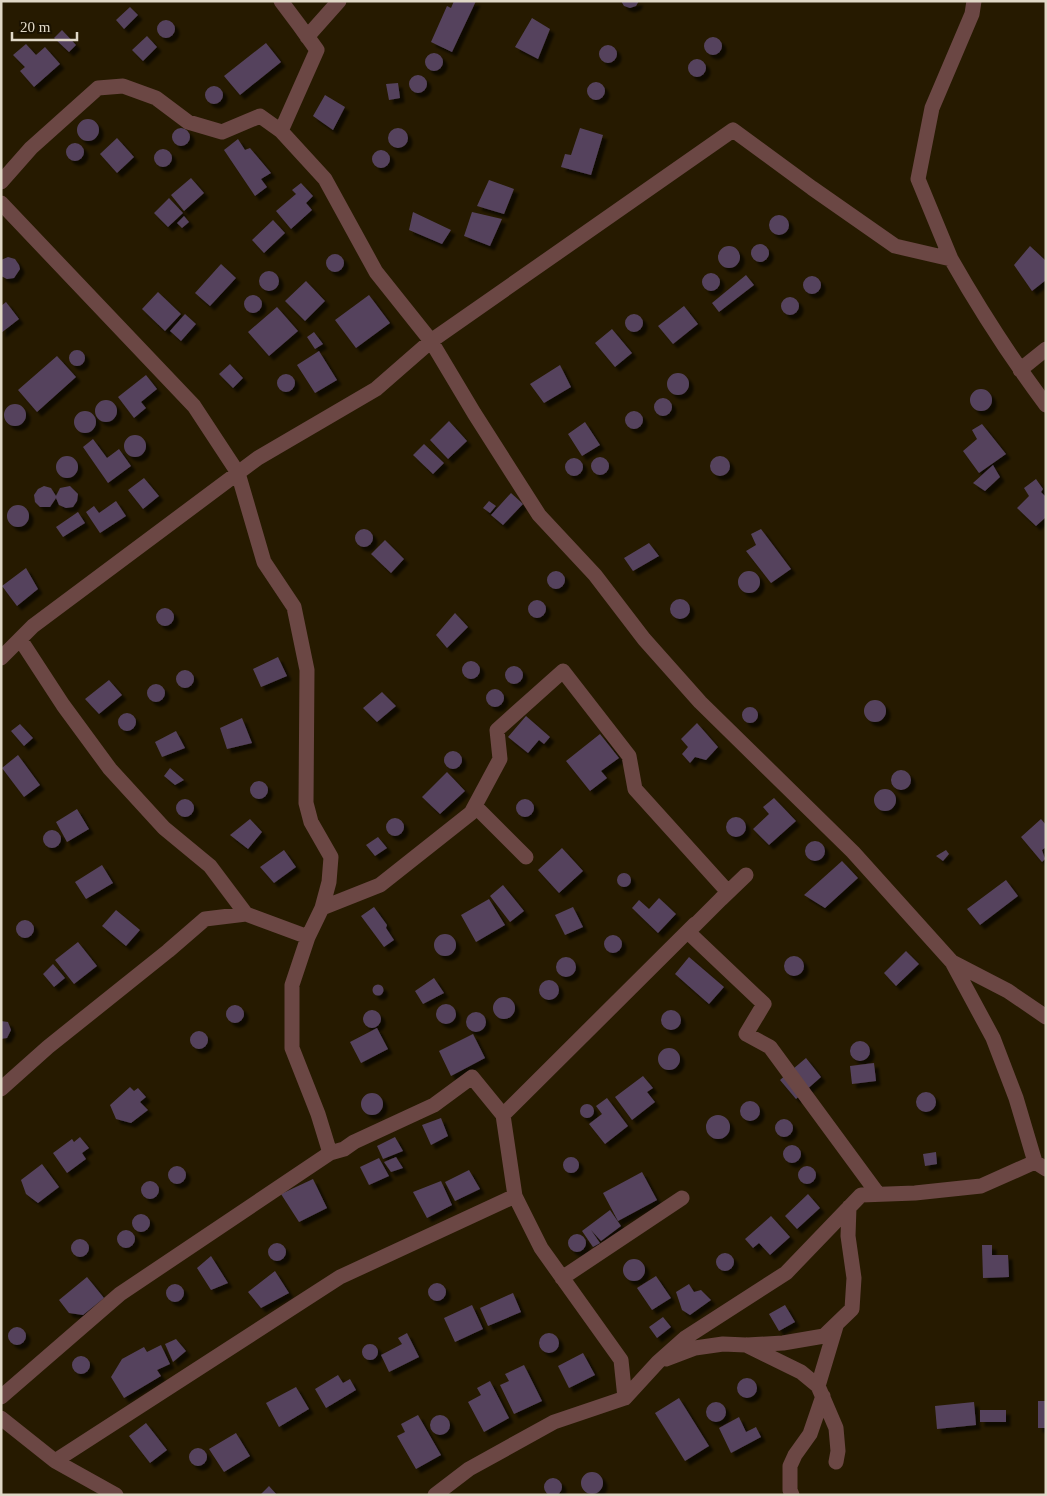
<svg xmlns="http://www.w3.org/2000/svg" width="1047" height="1496" font-family="'Times New Roman',serif">
	<style>
		.building { fill: #55435d; filter: url(#shadow) }
		.lines { fill: none; stroke-linecap: round; stroke-linejoin: round }
		.minor { stroke: #6b4744; stroke-width: 15 }
	</style>
	<defs>
		<filter id="shadow"><feDropShadow dx="4.5" dy="4.5" stdDeviation="1" flood-color="#0009"/></filter>
	</defs>
	<rect width="100%" height="100%" fill="#261a00"/>
	<path class="building" d="M454,1H476L452,52L431,42L447,6L451,8Z
		M621,1H639L636,6L630,8L624,6Z
		M130,7L138,15L124,29L116,20Z
		M532,18L550,29L538,59L515,47Z
		M157 29a9 9 0 1 1 18 0a9 9 0 1 1-18 0Z
		M62,30L76,45L69,52L54,38Z
		M147,36L157,47L143,61L132,50Z
		M704 46a9 9 0 1 1 18 0a9 9 0 1 1-18 0Z
		M266,43L281,62L240,95L224,76Z
		M26,44L36,55L45,47L60,64L34,87L20,71L25,67L13,55Z
		M599 54a9 9 0 1 1 18 0a9 9 0 1 1-18 0Z
		M425 62a9 9 0 1 1 18 0a9 9 0 1 1-18 0Z
		M688 68a9 9 0 1 1 18 0a9 9 0 1 1-18 0Z
		M409 84a9 9 0 1 1 18 0a9 9 0 1 1-18 0Z
		M587 91a9 9 0 1 1 18 0a9 9 0 1 1-18 0Z
		M398,83L400,98L389,100L386,84Z
		M205 95a9 9 0 1 1 18 0a9 9 0 1 1-18 0Z
		M325,95L345,107L333,130L313,116Z
		M77 130a11 11 0 1 1 22 0a11 11 0 1 1-22 0Z
		M172 137a9 9 0 1 1 18 0a9 9 0 1 1-18 0Z
		M580,128L603,135L591,175L561,167L565,154L571,155Z
		M388 138a10 10 0 1 1 20 0a10 10 0 1 1-20 0Z
		M117,138L134,157L117,173L100,154Z
		M238,139L245,150L250,148L271,173L261,179L267,187L255,196L224,150Z
		M66 152a9 9 0 1 1 18 0a9 9 0 1 1-18 0Z
		M154 158a9 9 0 1 1 18 0a9 9 0 1 1-18 0Z
		M372 159a9 9 0 1 1 18 0a9 9 0 1 1-18 0Z
		M191,178L204,193L184,211L171,195Z
		M489,180L514,189L504,214L477,206Z
		M301,183L313,196L306,203L312,210L291,229L276,211L296,194L292,190Z
		M169,198L183,213L168,227L154,213Z
		M413,212L451,230L442,244L409,230Z
		M472,212L502,219L490,246L464,236Z
		M769 225a10 10 0 1 1 20 0a10 10 0 1 1-20 0Z
		M184,216L189,222L182,228L177,223Z
		M273,220L285,233L264,253L252,240Z
		M751 253a9 9 0 1 1 18 0a9 9 0 1 1-18 0Z
		M718 257a11 11 0 1 1 22 0a11 11 0 1 1-22 0Z
		M1030,246L1046,261V280L1032,291L1014,265Z
		M326 263a9 9 0 1 1 18 0a9 9 0 1 1-18 0Z
		M8,257L15,259L19,265L20,269L14,278L7,279L1,276V260Z
		M221,264L236,278L210,306L195,293Z
		M259 281a10 10 0 1 1 20 0a10 10 0 1 1-20 0Z
		M702 282a9 9 0 1 1 18 0a9 9 0 1 1-18 0Z
		M746,275L754,285L719,312L712,303Z
		M803 285a9 9 0 1 1 18 0a9 9 0 1 1-18 0Z
		M306,281L325,301L305,321L285,301Z
		M158,292L181,314L165,331L142,309Z
		M244 304a9 9 0 1 1 18 0a9 9 0 1 1-18 0Z
		M369,295L390,323L356,348L335,320Z
		M781 306a9 9 0 1 1 18 0a9 9 0 1 1-18 0Z
		M6,302L19,319L1,333V306Z
		M684,306L698,324L673,344L658,326Z
		M277,307L298,331L269,356L248,332Z
		M625 323a9 9 0 1 1 18 0a9 9 0 1 1-18 0Z
		M185,314L196,324L181,341L170,331Z
		M612,329L632,353L615,367L595,343Z
		M314,332L323,344L315,349L307,337Z
		M69 358a8 8 0 1 1 16 0a8 8 0 1 1-16 0Z
		M319,351L337,380L315,393L297,365Z
		M57,356L76,377L37,412L18,390Z
		M230,364L243,378L233,388L219,374Z
		M560,365L571,387L544,403L530,384Z
		M667 384a11 11 0 1 1 22 0a11 11 0 1 1-22 0Z
		M277 383a9 9 0 1 1 18 0a9 9 0 1 1-18 0Z
		M146,375L157,389L141,402L146,408L134,418L118,397Z
		M970 400a11 11 0 1 1 22 0a11 11 0 1 1-22 0Z
		M654 407a9 9 0 1 1 18 0a9 9 0 1 1-18 0Z
		M95 411a11 11 0 1 1 22 0a11 11 0 1 1-22 0Z
		M4 415a11 11 0 1 1 22 0a11 11 0 1 1-22 0Z
		M625 420a9 9 0 1 1 18 0a9 9 0 1 1-18 0Z
		M74 422a11 11 0 1 1 22 0a11 11 0 1 1-22 0Z
		M449,421L467,441L448,459L430,440Z
		M585,422L600,445L582,456L568,434Z
		M982,424L1006,454L979,473L963,451L977,439L972,430Z
		M124 446a11 11 0 1 1 22 0a11 11 0 1 1-22 0Z
		M93,439L107,458L119,449L131,466L108,483L83,447Z
		M424,444L444,463L433,474L413,455Z
		M56 467a11 11 0 1 1 22 0a11 11 0 1 1-22 0Z
		M710 466a10 10 0 1 1 20 0a10 10 0 1 1-20 0Z
		M591 466a9 9 0 1 1 18 0a9 9 0 1 1-18 0Z
		M565 467a9 9 0 1 1 18 0a9 9 0 1 1-18 0Z
		M993,465L1000,477L985,491L973,483Z
		M144,478L159,496L143,509L128,490Z
		M1036,479L1043,489L1041,492L1046,497V517L1036,526L1017,508L1029,496L1024,488Z
		M44,486L51,488L56,496L60,488L70,486L78,494L77,501L73,507L66,508L59,505L56,498L50,507H40L35,502L34,495L38,489Z
		M511,493L523,504L503,525L491,515Z
		M116,501L126,516L100,533L86,512L94,506L99,513Z
		M489,501L496,506L490,513L483,508Z
		M7 516a11 11 0 1 1 22 0a11 11 0 1 1-22 0Z
		M78,512L85,523L63,537L56,527Z
		M355 538a9 9 0 1 1 18 0a9 9 0 1 1-18 0Z
		M761,529L791,569L771,583L746,551L756,545L751,534Z
		M385,540L404,559L391,573L371,554Z
		M649,543L659,556L633,571L624,558Z
		M26,568L38,589L17,606L2,586Z
		M547 580a9 9 0 1 1 18 0a9 9 0 1 1-18 0Z
		M738 582a11 11 0 1 1 22 0a11 11 0 1 1-22 0Z
		M670 609a10 10 0 1 1 20 0a10 10 0 1 1-20 0Z
		M528 609a9 9 0 1 1 18 0a9 9 0 1 1-18 0Z
		M156 617a9 9 0 1 1 18 0a9 9 0 1 1-18 0Z
		M455,613L468,627L447,648L436,635Z
		M278,657L287,676L261,687L253,669Z
		M462 670a9 9 0 1 1 18 0a9 9 0 1 1-18 0Z
		M505 675a9 9 0 1 1 18 0a9 9 0 1 1-18 0Z
		M176 679a9 9 0 1 1 18 0a9 9 0 1 1-18 0Z
		M109,680L122,695L99,714L85,699Z
		M147 693a9 9 0 1 1 18 0a9 9 0 1 1-18 0Z
		M486 698a9 9 0 1 1 18 0a9 9 0 1 1-18 0Z
		M382,692L396,706L377,722L363,708Z
		M864 711a11 11 0 1 1 22 0a11 11 0 1 1-22 0Z
		M742 715a8 8 0 1 1 16 0a8 8 0 1 1-16 0Z
		M118 722a9 9 0 1 1 18 0a9 9 0 1 1-18 0Z
		M526,716L550,737L544,744L539,740L528,753L508,737Z
		M242,718L252,743L227,749L220,728Z
		M697,723L718,747L706,760L695,757L690,763L682,754L688,747L681,739Z
		M20,724L33,738L24,746L11,731Z
		M176,731L185,748L162,757L155,742Z
		M600,734L619,758L601,771L607,778L590,791L566,761Z
		M444 760a9 9 0 1 1 18 0a9 9 0 1 1-18 0Z
		M18,755L40,785L24,797L2,768Z
		M170,768L184,780L175,785L164,776Z
		M891 780a10 10 0 1 1 20 0a10 10 0 1 1-20 0Z
		M447,772L465,791L440,814L422,797Z
		M250 790a9 9 0 1 1 18 0a9 9 0 1 1-18 0Z
		M874 800a11 11 0 1 1 22 0a11 11 0 1 1-22 0Z
		M774,798L796,821L769,845L753,829L769,814L763,807Z
		M176 808a9 9 0 1 1 18 0a9 9 0 1 1-18 0Z
		M516 808a9 9 0 1 1 18 0a9 9 0 1 1-18 0Z
		M77,809L89,829L67,842L56,822Z
		M726 827a10 10 0 1 1 20 0a10 10 0 1 1-20 0Z
		M386 827a9 9 0 1 1 18 0a9 9 0 1 1-18 0Z
		M250,819L262,832L248,849L230,835Z
		M1041,819L1046,825V847L1042,850L1045,859L1042,862L1021,837Z
		M43 839a9 9 0 1 1 18 0a9 9 0 1 1-18 0Z
		M378,837L387,848L375,856L366,845Z
		M805 851a10 10 0 1 1 20 0a10 10 0 1 1-20 0Z
		M562,848L583,871L559,893L538,870Z
		M284,850L296,867L274,883L260,867Z
		M946,850L949,854L943,861L936,856Z
		M842,861L858,878L825,908L804,895Z
		M102,865L113,883L86,899L75,882Z
		M617 880a7 7 0 1 1 14 0a7 7 0 1 1-14 0Z
		M1006,880L1018,896L980,925L967,909Z
		M503,885L524,911L510,922L490,896Z
		M659,898L676,914L658,933L632,908L639,900L649,909Z
		M489,899L505,925L476,942L461,915Z
		M374,907L387,925L386,928L394,940L384,947L361,916Z
		M573,907L583,927L565,935L555,915Z
		M116,910L140,930L126,946L102,926Z
		M16 929a9 9 0 1 1 18 0a9 9 0 1 1-18 0Z
		M434 945a11 11 0 1 1 22 0a11 11 0 1 1-22 0Z
		M604 944a9 9 0 1 1 18 0a9 9 0 1 1-18 0Z
		M78,942L97,966L74,984L55,960Z
		M906,951L919,964L896,986L884,973Z
		M784 966a10 10 0 1 1 20 0a10 10 0 1 1-20 0Z
		M689,957L724,987L709,1004L675,974Z
		M556 967a10 10 0 1 1 20 0a10 10 0 1 1-20 0Z
		M53,964L65,978L54,987L43,974Z
		M434,978L444,993L423,1004L415,991Z
		M539 990a10 10 0 1 1 20 0a10 10 0 1 1-20 0Z
		M372.5 990a5.5 5.5 0 1 1 11 0a5.5 5.5 0 1 1-11 0Z
		M493 1008a11 11 0 1 1 22 0a11 11 0 1 1-22 0Z
		M436 1014a10 10 0 1 1 20 0a10 10 0 1 1-20 0Z
		M226 1014a9 9 0 1 1 18 0a9 9 0 1 1-18 0Z
		M363 1019a9 9 0 1 1 18 0a9 9 0 1 1-18 0Z
		M661 1020a10 10 0 1 1 20 0a10 10 0 1 1-20 0Z
		M466 1022a10 10 0 1 1 20 0a10 10 0 1 1-20 0Z
		M1,1021L8,1022L11,1030L7,1038L1,1039Z
		M377,1028L388,1049L361,1063L350,1042Z
		M190 1040a9 9 0 1 1 18 0a9 9 0 1 1-18 0Z
		M473,1034L485,1058L451,1076L439,1051Z
		M850 1051a10 10 0 1 1 20 0a10 10 0 1 1-20 0Z
		M658 1059a11 11 0 1 1 22 0a11 11 0 1 1-22 0Z
		M806,1058L821,1077L796,1099L780,1080Z
		M874,1063L876,1081L852,1084L850,1066Z
		M643,1076L653,1088L647,1092L655,1102L632,1120L615,1097Z
		M130,1087L134,1091L138,1088L146,1097L140,1102L148,1110L131,1123L116,1119L110,1105Z
		M916 1102a10 10 0 1 1 20 0a10 10 0 1 1-20 0Z
		M361 1104a11 11 0 1 1 22 0a11 11 0 1 1-22 0Z
		M607,1098L628,1126L605,1144L589,1124L602,1114L596,1106Z
		M740 1111a10 10 0 1 1 20 0a10 10 0 1 1-20 0Z
		M580 1111a7 7 0 1 1 14 0a7 7 0 1 1-14 0Z
		M706 1127a12 12 0 1 1 24 0a12 12 0 1 1-24 0Z
		M441,1118L448,1136L431,1145L422,1125Z
		M775 1128a9 9 0 1 1 18 0a9 9 0 1 1-18 0Z
		M80,1137L89,1148L82,1153L86,1159L67,1173L53,1153L72,1139L74,1142Z
		M395,1137L403,1151L383,1159L377,1146Z
		M783 1154a9 9 0 1 1 18 0a9 9 0 1 1-18 0Z
		M936,1152L937,1164L925,1166L923,1154Z
		M563 1165a8 8 0 1 1 16 0a8 8 0 1 1-16 0Z
		M396,1157L403,1168L391,1172L384,1162Z
		M379,1158L389,1176L369,1185L360,1167Z
		M42,1164L59,1187L38,1203L26,1194L21,1180Z
		M798 1175a9 9 0 1 1 18 0a9 9 0 1 1-18 0Z
		M168 1175a9 9 0 1 1 18 0a9 9 0 1 1-18 0Z
		M469,1170L480,1189L455,1201L445,1182Z
		M642,1172L657,1200L618,1221L603,1193Z
		M313,1179L327,1208L299,1222L281,1194Z
		M141 1190a9 9 0 1 1 18 0a9 9 0 1 1-18 0Z
		M441,1181L452,1205L427,1218L413,1192Z
		M808,1194L820,1208L797,1229L785,1216Z
		M610,1210L621,1226L601,1241L591,1230L600,1243L593,1247L582,1231Z
		M132 1223a9 9 0 1 1 18 0a9 9 0 1 1-18 0Z
		M771,1216L790,1237L770,1255L759,1243L753,1248L745,1239Z
		M117 1239a9 9 0 1 1 18 0a9 9 0 1 1-18 0Z
		M568 1243a9 9 0 1 1 18 0a9 9 0 1 1-18 0Z
		M71 1248a9 9 0 1 1 18 0a9 9 0 1 1-18 0Z
		M268 1252a9 9 0 1 1 18 0a9 9 0 1 1-18 0Z
		M982,1245H992V1255H1008L1009,1277L983,1278Z
		M716 1262a9 9 0 1 1 18 0a9 9 0 1 1-18 0Z
		M211,1256L228,1283L211,1290L197,1268Z
		M623 1270a11 11 0 1 1 22 0a11 11 0 1 1-22 0Z
		M275,1271L289,1293L261,1308L248,1292Z
		M656,1276L671,1298L652,1310L637,1288Z
		M87,1277L104,1298L83,1315L69,1313L59,1300Z
		M428 1292a9 9 0 1 1 18 0a9 9 0 1 1-18 0Z
		M166 1293a9 9 0 1 1 18 0a9 9 0 1 1-18 0Z
		M689,1284L694,1292L701,1290L711,1300L690,1315L682,1310L676,1292Z
		M513,1293L521,1312L488,1326L480,1308Z
		M472,1305L483,1329L455,1342L444,1318Z
		M785,1305L795,1322L779,1331L769,1314Z
		M663,1317L671,1327L657,1338L649,1327Z
		M8 1336a9 9 0 1 1 18 0a9 9 0 1 1-18 0Z
		M407,1333L419,1357L389,1372L381,1355L402,1344L398,1338Z
		M539 1343a10 10 0 1 1 20 0a10 10 0 1 1-20 0Z
		M176,1339L186,1351L173,1362L165,1344Z
		M362 1352a8 8 0 1 1 16 0a8 8 0 1 1-16 0Z
		M161,1345L170,1364L157,1370L161,1376L124,1398L111,1377L122,1359L144,1347L147,1352Z
		M583,1353L595,1375L569,1388L558,1366Z
		M72 1365a9 9 0 1 1 18 0a9 9 0 1 1-18 0Z
		M524,1365L542,1401L514,1414L500,1385L509,1381L505,1374Z
		M338,1375L343,1383L350,1379L356,1390L326,1408L315,1389Z
		M737 1388a10 10 0 1 1 20 0a10 10 0 1 1-20 0Z
		M490,1381L509,1418L484,1432L468,1402L481,1395L477,1388Z
		M296,1387L309,1409L279,1427L266,1403Z
		M679,1398L709,1446L685,1461L655,1413Z
		M1038,1401H1046V1428H1038Z
		M974,1402L976,1425L937,1429L935,1406Z
		M706 1412a10 10 0 1 1 20 0a10 10 0 1 1-20 0Z
		M980,1410H1006V1422H980Z
		M418,1415L441,1455L416,1469L397,1436L405,1432L401,1424Z
		M430 1425a10 10 0 1 1 20 0a10 10 0 1 1-20 0Z
		M739,1417L746,1432L756,1427L761,1437L731,1453L719,1428Z
		M146,1423L167,1450L150,1463L129,1436Z
		M236,1433L250,1456L224,1472L209,1449Z
		M189 1457a9 9 0 1 1 18 0a9 9 0 1 1-18 0Z
		M581 1483a11 11 0 1 1 22 0a11 11 0 1 1-22 0Z
		M544 1487a9 9 0 1 1 18 0a9 9 0 1 1-18 0Z
		M269,1486L277,1495H260Z"/>
	<g class="lines">
		<path class="minor" d="M281,1L299,25L317,50L281,131L325,179L376,272L431,341L474,413L539,515L595,575L644,639L700,702L853,852L952,962L1008,991L1046,1017
			M307,37L339,1
			M1,182L31,148L98,88L123,86L156,98L188,122L222,132L260,116L281,131
			M1,203L194,406L238,473L264,562L294,607L307,670L306,803L311,822L331,857L329,882L322,908L308,937L292,985V1048L318,1114L330,1153L344,1149L354,1142L434,1105L472,1077L503,1115L515,1196L541,1248L621,1360L625,1398
			M951,259L918,179L932,108L972,14L974,1
			M1020,370L1046,349
			M20,639L63,705L110,769L164,828L210,866L246,914
			M1,658L33,626L258,458L376,389L431,341L733,130L812,188L895,246L951,259C980,310 1011,358 1046,405
			M475,806L526,857
			M721,899L746,875
			M322,908L380,885L471,813L500,759L497,730L563,671L629,756L635,789L728,892L688,932L764,1004L746,1034L770,1047L878,1194
			M952,962L993,1038L1016,1098L1035,1162L1046,1169
			M1,1089L48,1047L168,951L205,919L246,914L308,937
			M503,1115L695,924
			M562,1278L682,1198
			M747,1345L783,1343L824,1336L852,1309L854,1278L848,1236L849,1207
			M666,1359L695,1348L723,1344L746,1345L801,1372L818,1386L836,1428L838,1451L836,1462
			M818,1386L836,1326
			M1,1397L120,1294L330,1153
			M1,1418L55,1461L116,1495
			M55,1461L340,1277L515,1196
			M435,1495L469,1469L554,1422L625,1398L658,1362L685,1338L786,1273L861,1195L915,1193L981,1186L1035,1162
			M792,1495L790,1490V1466L795,1455L810,1434L823,1396"/>
	</g>
	<rect width="1047" height="1496" fill="none" stroke="#e0d8c7" stroke-width="5"/>
	<path d="M12 32v8h65v-8" fill="none" stroke="#e0d8c7" stroke-width="2.5"/>
	<text x="20" y="32" font-size="15" fill="#e0d8c7" stroke="#1b1200" stroke-width="4" paint-order="stroke">20 m</text>
</svg>
